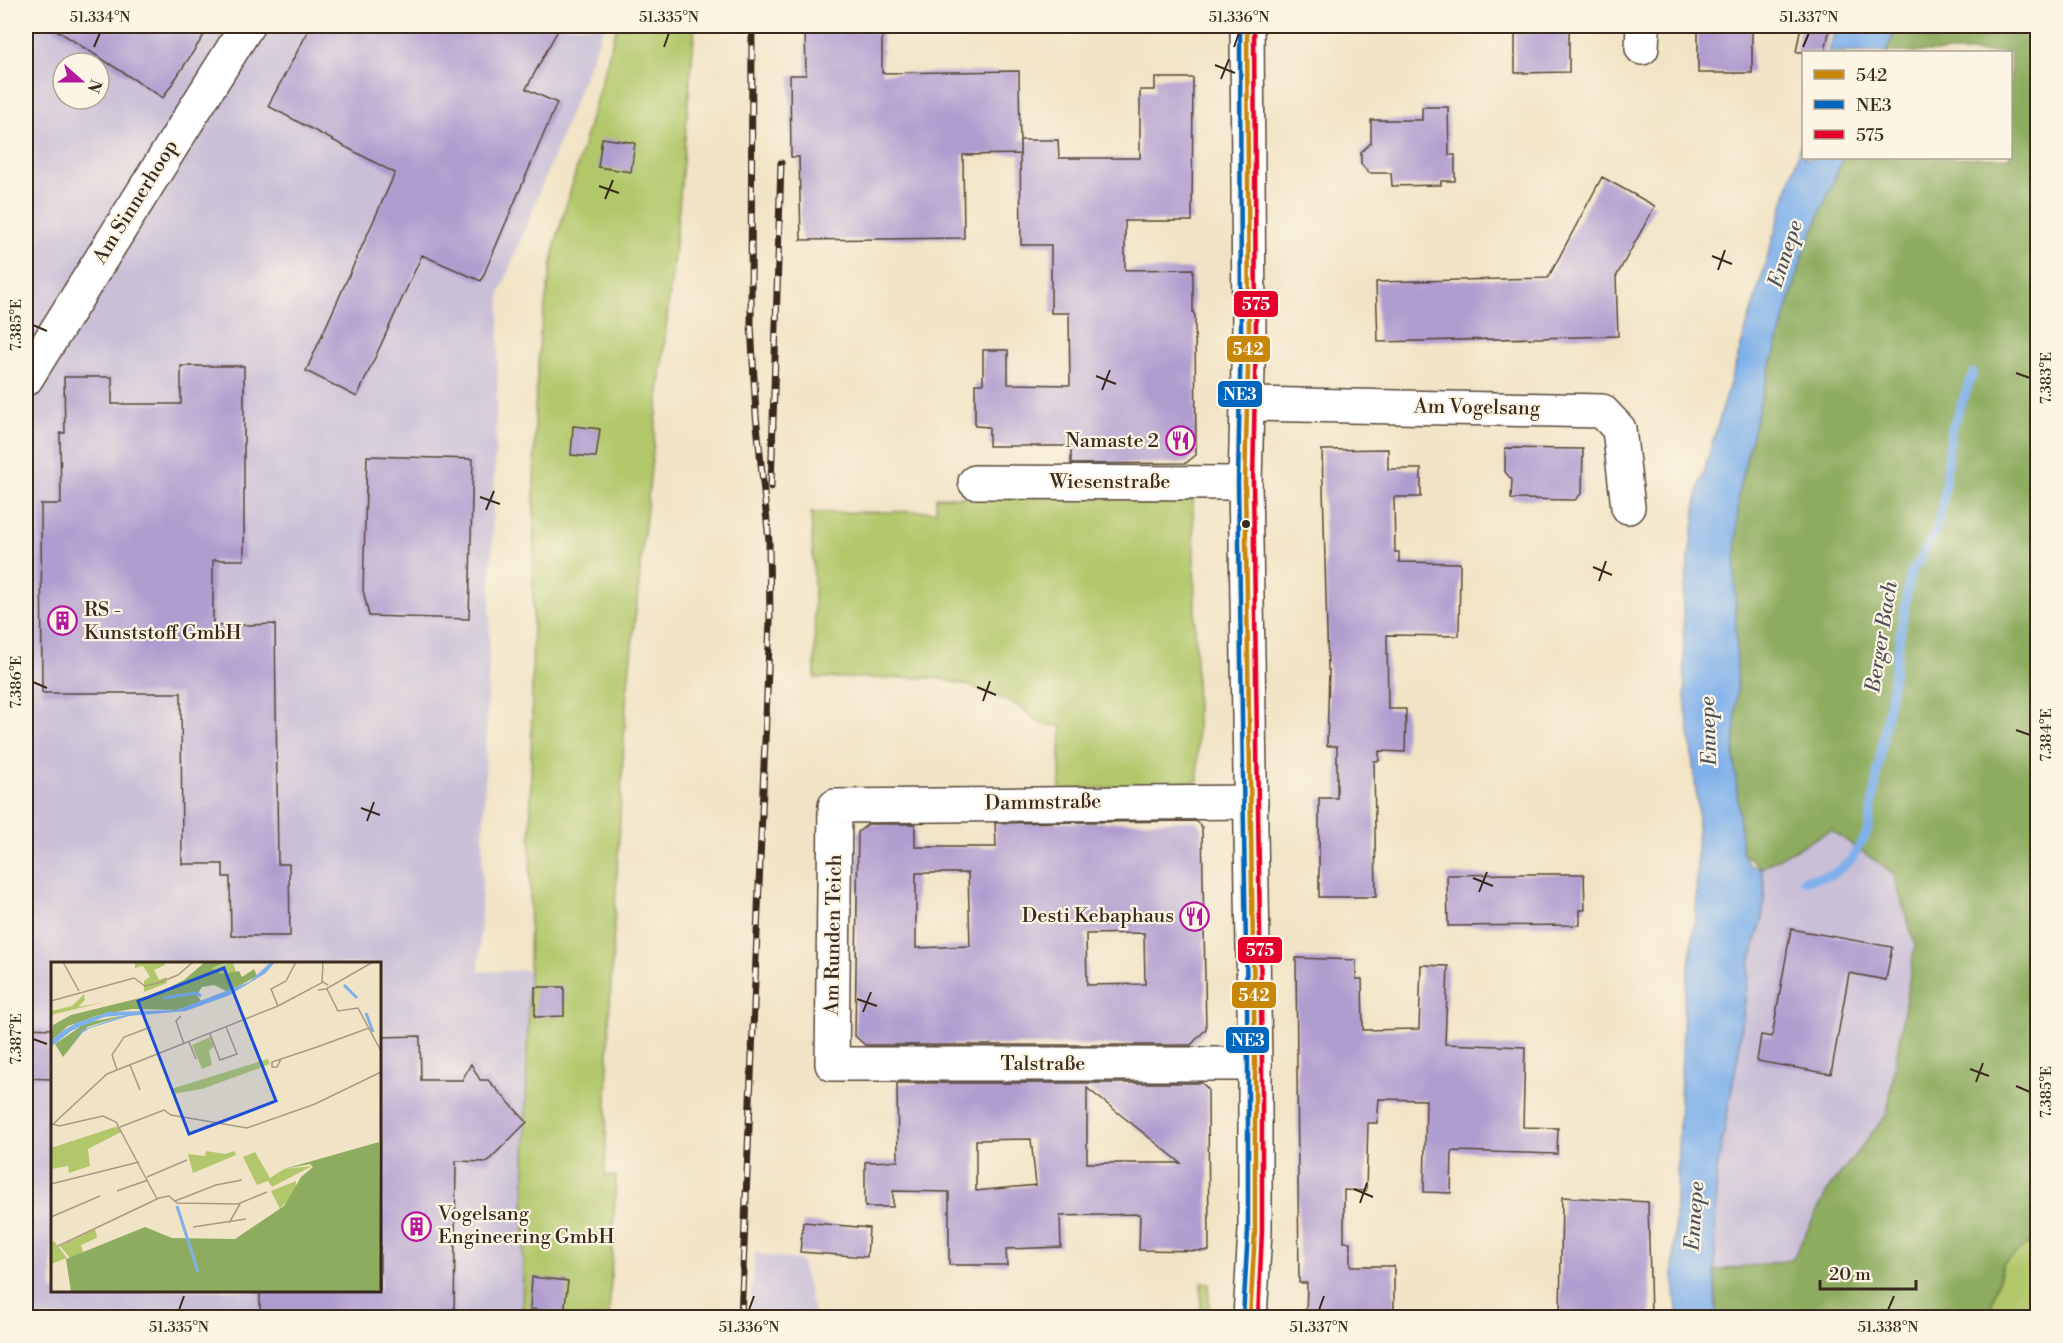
<svg xmlns="http://www.w3.org/2000/svg" width="2063" height="1343" font-family="'Libre Bodoni',serif">
	<style>
		.industrial { fill: #c9bfd7; fill-rule: evenodd }
		.green { fill: #b2c76b; stroke: #767844; stroke-width: 1.5 }
		.forest { fill: #8dac5f; stroke: #646b3e; stroke-width: 1.5 }
		.water { fill: #7fb0ea; stroke: #5d6d84; stroke-width: 1.5 }
		.lines { fill: none; stroke-linecap: round; stroke-linejoin: round }
		.stream { stroke: #7fb0ea; stroke-width: 9 }
		.building { fill: #b09dcf; fill-rule: evenodd }
		.minor-casing { stroke: #564637; stroke-width: 36 }
		.major-casing { stroke: #564637; stroke-width: 36 }
		.minor { stroke: #fff; stroke-width: 33 }
		.major { stroke: #fff; stroke-width: 33 }
		.rail-casing { stroke: #3b2a1e; stroke-width: 7 }
		.rail { stroke: #fcf5e5; stroke-width: 4.5; stroke-dasharray: 14; stroke-linecap: butt }
		.bus-1-casing { stroke: #fcf5e5; stroke-width: 9 }
		.bus-2-casing { stroke: #fcf5e5; stroke-width: 9 }
		.bus-3-casing { stroke: #fcf5e5; stroke-width: 9 }
		.bus-1 { stroke: #c88708; stroke-width: 4.5 }
		.bus-2 { stroke: #0065bd; stroke-width: 4.5 }
		.bus-3 { stroke: #e4002b; stroke-width: 4.5 }
		.ticks { fill: none; stroke: #3b2a1e; stroke-width: 2 }
		.bus-dot { fill: #3b2a1e; stroke: #fcf5e5; stroke-width: 2 }
		.labels { text-anchor: middle; dominant-baseline: central; stroke-width: 4.5; stroke-linejoin: round; paint-order: stroke }
		.street-label { font-size: 20px; fill: #3b2a1e; stroke: #fcf5e5 }
		.poi-label { font-size: 20px; fill: #3b2a1e; stroke: #fcf5e5; text-anchor: end }
		.water-label { font-size: 21px; font-style: italic; fill: #4f525b; stroke: #fcf5e5 }
		.inset-river { fill: none; stroke: #7fb0ea; stroke-width: 3 }
		.inset-road { fill: none; stroke: #a89982; stroke-width: 1.5 }
		.view { fill: #1d4ed8; fill-opacity: 0.15; stroke: #1d4ed8; stroke-width: 3 }
		.inset-edge { fill: none; stroke: #3b2a1e; stroke-width: 3 }
		.line-badge { stroke: #fcf5e5; stroke-width: 2 }
		.badge-label { font-size: 16px; text-anchor: middle; font-weight: bold; fill: #fff }
		.neatline { fill: none; stroke: #3b2a1e; stroke-width: 2 }
		.ticks-label { font-size: 15px; text-anchor: middle; fill: #3b2a1e }
	</style>
	<rect width="100%" height="100%" fill="#fcf5e5"/>
	<filter id="ink" filterUnits="userSpaceOnUse"><feTurbulence type="fractalNoise" baseFrequency=".0167" numOctaves="2"/><feDisplacementMap in="SourceGraphic" scale="12" xChannelSelector="R" yChannelSelector="G"/><feConvolveMatrix kernelMatrix="1 2 1 2 8 2 1 2 1" color-interpolation-filters="sRGB"/></filter>
	<filter id="wash" filterUnits="userSpaceOnUse"><feTurbulence type="fractalNoise" baseFrequency=".008" numOctaves="4" result="noise"/><feDisplacementMap in="SourceGraphic" scale="24" xChannelSelector="R" yChannelSelector="G"/><feGaussianBlur stdDeviation="1.35" result="paint"/><feColorMatrix in="noise" values="0 0 0 0 0 0 0 0 0 0 0 0 0 0 0 0 0 1.4 0 .05"/><feComposite in="paint" operator="in"/></filter>
	<g filter="url(#wash)">
		<rect width="100%" height="100%" fill="#f1e3c5"/>
		<path class="industrial" d="M26,26H604L500,293L479,972L529,970L522,1317H26ZM63,63H99V99H63ZM52,964H380V1290H52Z
			M1830,830L1893,873L1915,944L1887,1114L1829,1188L1792,1260L1715,1271L1716,1176L1738,1055L1750,962L1762,920L1765,888L1761,868Z
			M755,1253L801,1261L815,1317H749Z"/>
		<path class="green" d="M617,26H695L679,207L626,703L609,1023L605,1175L616,1176L609,1317L522,1318L529,970L535,411L540,335L555,245Z
			M936,497L1193,498L1198,781L1060,791V751L1062,726L1043,725L1017,705L970,686L937,678H815L814,586L811,513L936,511Z
			M2037,1236V1317L1988,1318L2003,1264Z
			M1201,1282L1209,1283V1317H1201Z"/>
		<path class="forest" d="M1897,26H2037V1236L2003,1264L1988,1317H1716L1715,1271L1792,1260L1829,1188L1887,1114L1915,944L1893,873L1831,830L1761,868L1742,852L1734,755L1737,681L1735,570L1739,488L1759,406L1803,255L1843,158H2010V52H1886Z"/>
		<path class="water" d="M1836,26H1897L1886,52H1829Z
			M1803,138L1804,158H1843L1803,255L1759,406L1739,488L1735,570L1737,681L1734,755L1742,852L1749,865L1761,868L1765,888L1762,920L1750,962L1738,1055L1716,1176L1715,1271L1716,1317H1678L1673,1275L1684,1003L1696,912L1698,807L1685,698L1683,603L1698,491Z"/>
		<g class="lines">
			<path class="stream" d="M1804,880L1832,875L1851,860L1868,831L1910,575L1936,532L1943,503L1951,431L1973,373"/>
		</g>
		<g id="blocks">
			<path class="building" d="M50,26H210L163,98Z
				M311,26H560L526,89L557,103L481,281L422,255L357,397L306,371L395,173L268,106Z
				M805,26H882V73L1019,71L1020,154L963,155L964,238L801,240L799,157H791L790,75H806Z
				M1515,26H1569V72L1515,73Z
				M1698,26H1752V73H1698Z
				M1801,26H1830L1825,52H1796Z
				M1155,78H1193L1192,221H1125V270L1193,269V312L1195,316L1196,455L1186,463L1071,464V446H989V427L975,426V384H983V350H1008V384L1070,385L1069,313H1051V245H1021L1020,140H1058L1059,158H1140V90H1155Z
				M1422,107H1448L1449,155H1455V181H1441V185L1392,186L1391,173H1369L1361,164V152L1371,143V120H1422Z
				M602,138L635,143L631,172L598,167Z
				M1602,177L1655,206L1616,277L1618,336L1378,342L1376,282L1548,278Z
				M181,366H244V560H213V626L275,624L278,864H289L290,936H231L230,877H223V864H182L181,693H42L41,504H61L60,433H65L64,377H112V404H181Z
				M573,426L600,429L596,457L571,455Z
				M1505,448L1583,449L1582,493L1575,500L1511,499L1512,480L1505,472Z
				M1388,449V469H1421V497H1394L1395,552H1399V562L1460,563L1459,636L1387,635L1388,709H1406L1405,752L1379,751V761H1374L1376,897H1319V798H1337V746H1327L1329,670H1328L1322,450Z
				M367,456L473,459L469,619L369,616L363,590Z
				M1196,821L1202,827L1206,1029L1191,1045H865L855,1036L858,832L868,824H915V847H996L995,823ZM916,873H968L970,946L916,948ZM1144,933L1145,984L1087,985L1086,934Z
				M1519,874H1584L1585,910H1580V925L1448,926L1447,875Z
				M1791,929L1892,947L1886,980L1849,973L1831,1074L1757,1061L1761,1035L1772,1037Z
				M1296,958L1356,960V979H1362L1363,1030L1419,1029L1421,965L1448,966L1445,1044L1525,1047L1523,1127L1558,1128L1557,1154L1452,1151L1451,1193L1424,1192L1426,1100L1379,1099L1377,1123H1368L1366,1191L1344,1190V1242H1350V1266H1394V1317H1306L1307,1283H1299Z
				M535,987H564V1016L535,1017Z
				M26,1028L52,1029V1079L26,1078Z
				M420,1036L421,1080H462L471,1064L480,1080H488L527,1122L487,1162L456,1161L454,1317H260V1290H380V1037Z
				M897,1083H1202L1208,1089L1209,1251L1139,1250L1140,1214L1060,1216L1061,1247L1006,1249L1007,1265H949V1192L893,1191V1207H865V1162L898,1161ZM1087,1088L1181,1163H1087ZM1031,1139L1036,1185L976,1191V1140Z
				M1562,1197L1648,1202L1651,1317H1560Z
				M803,1222L869,1228L867,1257L800,1252Z
				M532,1277L568,1281L564,1313L530,1309Z"/>
		</g>
	</g>
	<g filter="url(#ink)">
		<use href="#blocks" fill-opacity="0" stroke="#564637" stroke-width="1.5"/>
		<g class="lines">
			<defs>
				<path id="minor" d="M1642,48L1643,26
					M26,379L247,26
					M1248,404L1602,411L1619,429L1628,507
					M975,482L1245,483
					M1251,802L835,806L832,1064H1255"/>
				<path id="major" d="M1247,26L1249,329L1245,483L1255,1064V1231L1250,1318"/>
			</defs>
			<use href="#minor" class="minor-casing"/>
			<use href="#major" class="major-casing"/>
			<use href="#minor" class="minor"/>
			<use href="#major" class="major"/>
			<defs>
				<path id="rail" d="M771,487L781,163
					M741,1318L770,621L769,541L756,415L751,324L752,26"/>
			</defs>
			<use href="#rail" class="rail-casing"/>
			<use href="#rail" class="rail"/>
			<defs>
				<path id="bus-1" d="M1247,26L1249,329L1245,483L1255,1064V1231L1250,1318"/>
				<path id="bus-2" d="M1240,26L1241,329L1238,483L1248,1064V1231L1243,1318"/>
				<path id="bus-3" d="M1254,26L1256,329L1253,483L1262,1064V1231L1258,1318"/>
			</defs>
			<use href="#bus-1" class="bus-1-casing"/>
			<use href="#bus-2" class="bus-2-casing"/>
			<use href="#bus-3" class="bus-3-casing"/>
			<use href="#bus-1" class="bus-1"/>
			<use href="#bus-2" class="bus-2"/>
			<use href="#bus-3" class="bus-3"/>
		</g>
	</g>
	<path class="ticks" d="M94,47L100,33M664,47L669,33M1234,47L1239,33M1803,47L1809,33M1215,65L1235,73M1221,79L1229,59M599,186L619,193M605,199L613,180M1712,256L1732,264M1718,270L1725,250M33,325L47,331M2016,373L2030,378M1096,376L1116,384M1102,390L1110,370M480,497L500,504M486,510L494,491M1593,567L1612,575M1599,581L1606,561M33,682L47,688M977,687L996,695M983,701L990,681M2016,730L2030,735M361,808L380,815M367,821L374,802M1473,878L1493,886M1479,892L1487,872M857,999L877,1006M863,1012L871,992M33,1039L47,1044M1970,1069L1989,1076M1976,1082L1983,1063M2016,1086L2030,1092M1354,1189L1373,1197M1360,1203L1367,1183M179,1310L184,1296M749,1310L754,1296M1319,1310L1324,1296M1888,1310L1894,1296"/>
	<defs>
		<symbol id="restaurant-ring" viewBox="-11 -11 22 22"><circle r="9.5" fill="#fcf5e5" stroke="#b5179e" stroke-width="1.5"/><path d="M-5-6h1v4h1v-4h1v4h1v-4h1v5L-1.5 .5V6h-2V.5L-5-1ZM5-6V6H3V1.5H1.5Q1.5-4 5-6Z" fill="#b5179e"/></symbol>
		<symbol id="building-ring" viewBox="-11 -11 22 22"><circle r="9.5" fill="#fcf5e5" stroke="#b5179e" stroke-width="1.5"/><path d="M-4-6H4V6H1V3H-1V6H-4ZM-2.5-4.3h1.7v1.8h-1.7ZM.8-4.3h1.7v1.8H.8ZM-2.5-1h1.7V.8h-1.7ZM.8-1h1.7V.8H.8Z" fill="#b5179e"/></symbol>
	</defs>
	<g fill-rule="evenodd">
		<use href="#restaurant-ring" x="1164" y="424" width="33" height="33"/>
		<use href="#building-ring" x="46" y="604" width="33" height="33"/>
		<use href="#restaurant-ring" x="1178" y="900" width="33" height="33"/>
		<use href="#building-ring" x="400" y="1210" width="33" height="33"/>
	</g>
	<circle class="bus-dot" cx="1246" cy="524" r="5"/>
	<g class="labels">
		<g class="street-label">
			<text transform="translate(136 202) rotate(-58)">Am Sinnerhoop</text>
			<text transform="translate(1477 408) rotate(1)">Am Vogelsang</text>
			<text x="1110" y="482">Wiesenstraße</text>
			<text transform="translate(1043 803) rotate(-1)">Dammstraße</text>
			<text transform="translate(834 935) rotate(-89)">Am Runden Teich</text>
			<text x="1043" y="1064">Talstraße</text>
		</g>
		<g class="poi-label">
			<text x="1159" y="441">Namaste 2</text>
			<text x="84" y="610" text-anchor="start">RS -<tspan x="84" dy="23">Kunststoff GmbH</tspan></text>
			<text x="1174" y="916">Desti Kebaphaus</text>
			<text x="438" y="1214" text-anchor="start">Vogelsang<tspan x="438" dy="23">Engineering GmbH</tspan></text>
		</g>
		<g class="water-label">
			<text transform="translate(1786 254) rotate(-72)">Ennepe</text>
			<text transform="translate(1882 637) rotate(-81)">Berger Bach</text>
			<text transform="translate(1709 731) rotate(-92)">Ennepe</text>
			<text transform="translate(1695 1216) rotate(-86)">Ennepe</text>
		</g>
	</g>
	<g transform="translate(51 962)">
		<rect width="330" height="330" fill="#f1e3c5"/>
		<path d="M84,0H112L114,3L103,8L108,18L115,15L116,21L93,30V19L99,15L92,4L84,6ZM182,0L185,10L170,12L161,6ZM33,32L34,38L27,45L53,40L0,53V49L21,44ZM159,75L163,84L158,89L161,103L151,107L141,83ZM217,97L219,102L151,127L121,132L120,127ZM67,164L70,170L37,187L39,204L18,211L17,204L0,207V186ZM155,189L174,192L183,189L185,193L142,211L137,192L154,194ZM204,190L219,216L233,207L261,204L221,225L217,219L206,223L192,195ZM245,219V228L229,247L220,229ZM44,267L46,276L30,283L32,290L19,296L9,284ZM3,279L16,296L0,302V281Z" fill="#b2c76b"/>
		<path d="M154,0H177L161,6L170,12L188,9L191,15L203,7L206,14L177,30L163,23L151,25L146,33L150,39L126,48L81,47L48,53L17,64L0,79L2,63L20,53L105,32L133,18ZM74,53L36,65L12,95L4,82L35,61ZM328,180L330,330H20L15,297L94,265L121,276L184,277L233,244L250,215L262,205L259,202L233,207Z" fill="#8dac5f"/>
		<path d="M220,0H224L215,11L179,33L135,49L78,54L39,66L29,72L13,96L31,68L74,53L53,55L20,69L0,85V79L10,70L25,61L57,50L126,48L198,20Z" fill="#7fb0ea"/>
		<path class="inset-river" d="M293,23L306,36M113,36L145,31L150,34M315,51L322,70M126,244L147,310"/>
		<path class="inset-road" d="M12,0L28,29M271,21L272,0M276,27L287,49L307,46L330,89M267,28L275,27L322,0M0,39L83,16L94,24L107,21L127,13L142,0M227,44L220,27L235,19L245,0M130,54L125,59L133,82M159,72L169,98L186,92L175,65M138,80L145,97M230,97L226,105H221V100L266,85L318,66M79,103L89,128M66,108L61,93L73,75L100,65M2,162L8,164L52,154L65,160L106,237M0,164L56,112L227,44L272,20L277,23M69,165L113,148L120,153L196,166L264,142L330,110M96,215L136,198M0,222L88,200M66,229L97,218M124,239L165,223L191,218M0,255L49,234M178,261L189,242M142,265L195,257M7,284L108,236L118,234L126,241L187,242L216,230"/>
		<path class="view" d="M173,6L225,139L138,172L87,39Z"/>
		<rect width="330" height="330" class="inset-edge"/>
	</g>
	<g class="line-badge">
		<rect x="1233" y="290" width="46" height="28" rx="6" fill="#e4002b"/>
		<rect x="1226" y="335" width="45" height="28" rx="6" fill="#c88708"/>
		<rect x="1217" y="380" width="46" height="28" rx="6" fill="#0065bd"/>
		<rect x="1237" y="936" width="46" height="28" rx="6" fill="#e4002b"/>
		<rect x="1231" y="981" width="46" height="28" rx="6" fill="#c88708"/>
		<rect x="1225" y="1026" width="45" height="28" rx="6" fill="#0065bd"/>
	</g>
	<g class="badge-label">
		<text x="1256" y="310">575</text>
		<text x="1248" y="355">542</text>
		<text x="1240" y="400">NE3</text>
		<text x="1260" y="956">575</text>
		<text x="1254" y="1001">542</text>
		<text x="1248" y="1046">NE3</text>
	</g>
	<rect width="2063" height="1343" fill="none" stroke="#fcf5e5" stroke-width="66"/>
	<rect x="1802" y="51" width="210" height="108" fill="#fcf5e5" stroke="#afa495" stroke-width="1.5"/>
	<rect x="1814" y="70" width="30" height="9" fill="#c88708" stroke="#afa495" stroke-width="1.5"/>
	<text x="1856" y="81" font-size="18" fill="#3b2a1e">542</text>
	<rect x="1814" y="100" width="30" height="9" fill="#0065bd" stroke="#afa495" stroke-width="1.5"/>
	<text x="1856" y="111" font-size="18" fill="#3b2a1e">NE3</text>
	<rect x="1814" y="130" width="30" height="9" fill="#e4002b" stroke="#afa495" stroke-width="1.5"/>
	<text x="1856" y="141" font-size="18" fill="#3b2a1e">575</text>
	<g transform="translate(81 81) rotate(111)"><circle r="28" fill="#fcf5e5" stroke="#afa495" stroke-width="1.5"/>
	<path d="M0-4.5L10 22L0 15L-10 22Z" fill="#b5179e"/>
	<text y="-9" font-size="16" font-weight="bold" text-anchor="middle" fill="#3b2a1e">N</text>
	</g>
	<path d="M1820 1280v9h96v-9" fill="none" stroke="#3b2a1e" stroke-width="3"/>
	<text x="1829" y="1280" font-size="18" fill="#3b2a1e" stroke="#fcf5e5" stroke-width="4.5" paint-order="stroke">20 m</text>
	<rect x="33" y="33" width="1997" height="1277" class="neatline"/>
	<g class="ticks-label">
		<text x="100" y="22">51.334°N</text>
		<text x="669" y="22">51.335°N</text>
		<text x="1239" y="22">51.336°N</text>
		<text x="1809" y="22">51.337°N</text>
		<text transform="translate(16 325) rotate(-90)" y="5">7.385°E</text>
		<text transform="translate(2046 378) rotate(-90)" y="5">7.383°E</text>
		<text transform="translate(16 682) rotate(-90)" y="5">7.386°E</text>
		<text transform="translate(2046 735) rotate(-90)" y="5">7.384°E</text>
		<text transform="translate(16 1039) rotate(-90)" y="5">7.387°E</text>
		<text transform="translate(2046 1092) rotate(-90)" y="5">7.385°E</text>
		<text x="179" y="1332">51.335°N</text>
		<text x="749" y="1332">51.336°N</text>
		<text x="1319" y="1332">51.337°N</text>
		<text x="1888" y="1332">51.338°N</text>
	</g>
</svg>
